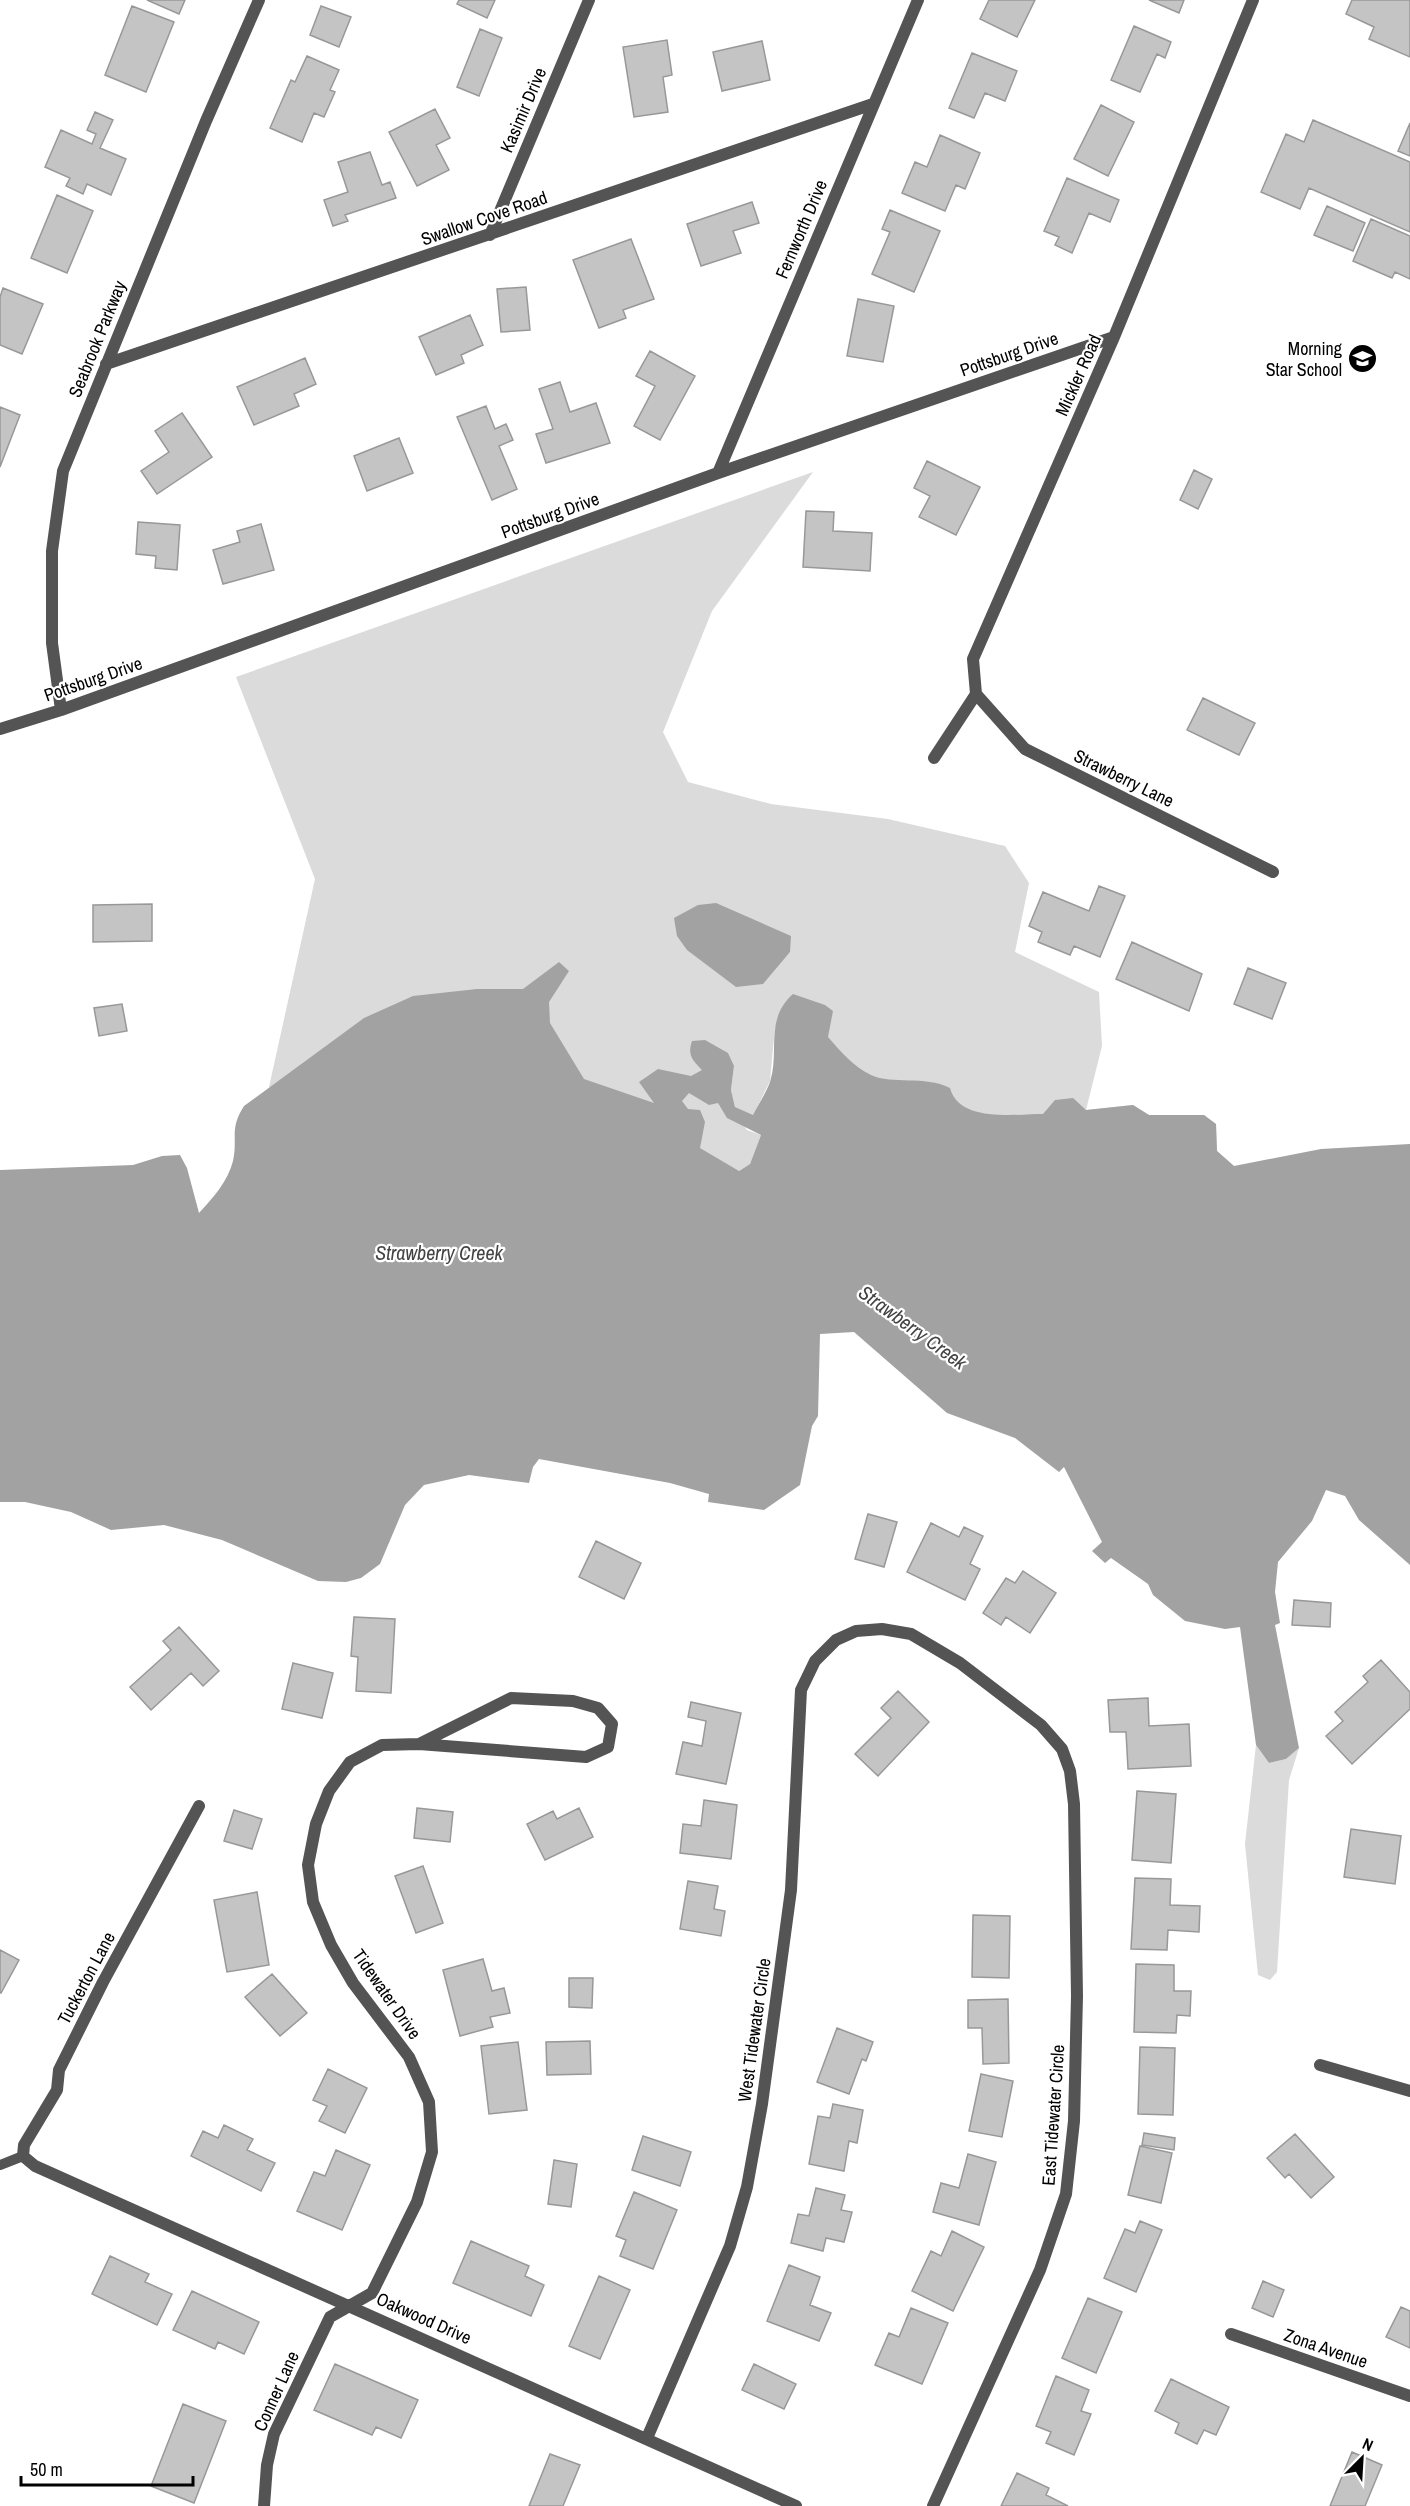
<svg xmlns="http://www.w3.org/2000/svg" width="1410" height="2506" font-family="'Archivo Narrow',sans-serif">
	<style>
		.green { fill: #dbdbdb; fill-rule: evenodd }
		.water { fill: #a2a2a2; fill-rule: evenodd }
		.building { fill: #c4c4c4; stroke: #989898; stroke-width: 1.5 }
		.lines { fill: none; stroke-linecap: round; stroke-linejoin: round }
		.service { stroke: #545454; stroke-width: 10 }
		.minor { stroke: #545454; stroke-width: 12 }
		.labels { text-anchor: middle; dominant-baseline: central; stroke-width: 4.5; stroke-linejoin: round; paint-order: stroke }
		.street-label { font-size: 18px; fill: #000; stroke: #fff }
		.poi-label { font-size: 18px; fill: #000; stroke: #fff; text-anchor: end }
		.water-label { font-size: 20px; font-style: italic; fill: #434343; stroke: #fff }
	</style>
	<rect width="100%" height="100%" fill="#fff"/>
	<path class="green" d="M813,472L712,611L663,732L688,782L771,804L888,819L1005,846L1029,883L1015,952L1099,992L1102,1046L1086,1110L1133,1105L1149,1115H1204L1216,1124L1217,1151L1234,1166L1051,1114L981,1134L775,1027L770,1081L753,1116L735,1107L731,1090L734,1066L703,1069L747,1130L761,1135L750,1164L739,1171L269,1087L315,879L236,677ZM677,936L790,952L778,964Z
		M1256,1745L1269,1763L1286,1759L1299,1748L1289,1780L1277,1972L1270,1980L1258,1975L1245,1844Z"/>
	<path class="water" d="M716,903L791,936L790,952L763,984L736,987L687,950L677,936L674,918L698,905Z
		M559,962L569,971L549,1002L550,1023L584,1079L654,1103L639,1082L658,1069L691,1076L702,1070C693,1060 687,1056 692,1041L705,1040L728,1053L734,1066L731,1090L735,1107L753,1115C758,1105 766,1093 770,1082C780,1051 764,1020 793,994L825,1005L833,1011L828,1037C841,1052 853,1066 871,1075C893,1085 924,1075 950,1088C959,1123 1016,1114 1043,1114L1055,1100L1073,1098L1086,1110L1133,1105L1149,1115H1204L1216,1124L1217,1151L1234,1166L1321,1149L1410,1144V1565L1359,1520L1345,1496L1326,1490L1312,1521L1278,1562L1275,1592L1280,1623L1275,1625L1299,1748L1286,1759L1269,1763L1256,1745L1240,1627L1225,1629L1185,1621L1153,1595L1148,1584L1111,1558L1105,1563L1092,1551L1102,1542L1064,1467L1059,1472L1015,1438L947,1413L854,1332L820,1334L818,1416L812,1426L800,1485L764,1510L708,1502L709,1494L670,1483L539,1459L533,1467L529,1483L469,1475L424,1485L405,1505L380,1564L361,1578L346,1582L318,1581L222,1540L164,1525L111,1530L71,1512L25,1502H0V1170L133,1165L162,1156L180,1155L187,1168L199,1213C213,1198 228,1181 233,1161C238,1137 229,1129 244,1106L364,1018L413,996L477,989H523ZM689,1093L709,1105L718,1103L727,1118L761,1135L750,1164L739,1171L700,1148L705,1122L700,1110L688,1109L682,1101Z"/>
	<path class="building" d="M147,0H185L179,14Z
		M459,0H495L487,18L457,4Z
		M989,0H1035L1017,37L980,19Z
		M1149,0H1184L1179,13Z
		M1352,0H1410V57L1369,39L1374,27L1346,14Z
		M132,6L174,22L146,92L105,75Z
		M321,6L351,17L339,47L310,35Z
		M1134,26L1171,42L1165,58L1157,54L1140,92L1111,80Z
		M480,29L502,38L479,96L457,87Z
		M667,40L672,75L663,77L668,112L634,117L623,47Z
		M762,41L770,80L722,91L713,52Z
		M972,53L1017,71L1005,101L985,93L974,118L949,108Z
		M307,56L339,70L330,90L335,92L324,117L314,113L302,142L270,128L291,80L295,82Z
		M1101,105L1134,122L1108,176L1074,159Z
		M435,109L450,138L436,145L449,170L417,186L389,132Z
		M95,112L113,120L100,148L126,159L111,195L87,184L83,194L66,186L70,178L45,167L61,130L92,144L96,134L87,130Z
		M1313,120L1410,162V232L1309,188L1300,209L1261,192L1286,134L1304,142Z
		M1410,123V156L1398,151Z
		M940,135L980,153L965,189L956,185L945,211L902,193L915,162L927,167Z
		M370,152L382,185L390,182L396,198L345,215L348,221L333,226L324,200L348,192L338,162Z
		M1067,178L1119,200L1110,222L1089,213L1072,253L1055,245L1059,237L1044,231Z
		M57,195L93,211L67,273L31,258Z
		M752,202L759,223L733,231L741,253L701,266L687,224Z
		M1327,206L1365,223L1353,251L1314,235Z
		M890,210L940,231L914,292L872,274L890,232L882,229Z
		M1371,219L1410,236V279L1395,272L1392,278L1353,261Z
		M631,239L654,299L623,310L626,318L599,328L573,260Z
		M526,287L530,330L501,332L497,289Z
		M3,288L43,304L22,354L0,345V297Z
		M858,299L894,306L883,362L847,356Z
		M470,315L483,345L461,355L464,363L436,375L419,337Z
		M650,351L695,376L660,440L634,426L655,386L636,376Z
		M305,358L316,384L294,394L299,406L254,425L237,387Z
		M560,382L570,412L596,403L610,443L546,463L536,434L553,429L539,389Z
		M486,406L495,429L506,424L513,440L499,446L517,489L492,500L457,417Z
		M0,407L20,415L0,467Z
		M182,413L212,457L157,494L141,471L169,452L155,431Z
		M399,438L413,473L367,491L354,456Z
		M927,461L980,487L956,535L919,517L930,496L914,488Z
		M1194,470L1212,479L1198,509L1180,500Z
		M806,511L834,512L833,531L872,533L870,571L803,567Z
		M138,522L180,525L177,570L155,568L156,556L136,554Z
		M261,524L274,570L223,584L213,550L240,542L237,531Z
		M1203,698L1255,723L1239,755L1187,730Z
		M1099,886L1125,896L1100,957L1074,946L1070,955L1038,942L1042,932L1029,926L1043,892L1089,911Z
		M152,904V941L93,942V905Z
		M1132,942L1202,974L1189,1011L1116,979Z
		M1248,968L1286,983L1272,1019L1234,1004Z
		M122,1004L127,1031L99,1036L94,1008Z
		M868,1514L897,1522L884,1567L855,1559Z
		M931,1523L959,1537L964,1527L983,1536L970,1564L980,1569L965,1600L907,1572Z
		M596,1541L641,1563L624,1599L579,1577Z
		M1023,1571L1056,1593L1030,1633L1006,1617L1001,1625L983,1613L1006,1578L1015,1583Z
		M1294,1600L1331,1603L1330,1627L1292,1625Z
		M354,1617L395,1619L391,1693L356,1691L358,1657L351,1656Z
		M179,1627L219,1671L203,1686L191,1673L151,1710L130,1687L171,1650L163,1641Z
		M1381,1660L1410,1692V1709L1352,1764L1326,1736L1343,1721L1335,1712L1368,1682L1363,1676Z
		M293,1663L333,1673L322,1718L282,1709Z
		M898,1691L929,1722L878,1776L855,1754L891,1718L881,1708Z
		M1148,1698L1149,1726L1189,1724L1191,1766L1128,1769L1126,1732H1110L1108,1700Z
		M691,1702L741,1713L726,1784L676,1774L683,1742L702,1746L706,1721L688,1717Z
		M1137,1791L1176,1794L1171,1863L1132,1860Z
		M704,1800L737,1805L731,1859L680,1853L683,1824L701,1826Z
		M417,1808L453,1812L450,1842L414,1838Z
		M579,1808L593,1837L545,1860L527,1824L553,1811L557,1819Z
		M234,1810L262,1819L252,1849L224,1841Z
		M1351,1829L1401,1836L1395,1884L1344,1877Z
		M423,1866L443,1923L416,1933L395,1876Z
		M1135,1878L1171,1879L1170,1905L1200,1906L1199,1932L1168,1930L1167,1950L1131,1949Z
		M688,1881L718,1886L714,1909L725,1911L721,1936L680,1929Z
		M257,1892L269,1965L227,1972L214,1900Z
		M973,1915L1010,1916L1009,1978L972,1977Z
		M0,1950L19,1960L1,1993H0Z
		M483,1959L492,1991L504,1988L510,2013L490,2017L493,2027L460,2036L443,1970Z
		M1136,1964L1174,1965V1991H1191L1190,2016L1177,2015L1176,2033L1134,2032Z
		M272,1974L307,2013L280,2036L245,1997Z
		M569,1978H593L592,2008L569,2007Z
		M1008,1999L1009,2063L983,2064L982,2028H968V2000Z
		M837,2028L873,2042L866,2061L862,2059L849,2094L817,2082Z
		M590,2041L591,2074L547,2075L546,2042Z
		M518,2042L527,2110L489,2114L481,2046Z
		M1140,2047L1175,2048L1173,2115L1138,2114Z
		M328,2069L367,2088L345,2133L319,2121L327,2106L313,2100Z
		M981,2074L1013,2081L1002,2137L969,2131Z
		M833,2104L863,2110L857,2143L849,2141L844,2171L809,2164L818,2116L830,2118Z
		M224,2125L253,2139L247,2150L275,2163L261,2191L191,2156L203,2131L218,2138Z
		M1144,2133L1175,2138L1174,2150L1142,2145Z
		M1295,2134L1334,2177L1311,2198L1289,2174L1285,2178L1267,2158Z
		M643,2136L691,2152L680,2186L632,2170Z
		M1140,2146L1172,2153L1161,2203L1128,2195Z
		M336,2150L370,2165L342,2230L297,2211L314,2172L325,2176Z
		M968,2154L996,2162L979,2225L933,2212L941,2183L959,2188Z
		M554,2160L577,2164L571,2207L548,2204Z
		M816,2188L845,2195L841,2210L852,2212L844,2242L826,2238L823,2251L791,2243L798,2214L809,2216Z
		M634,2192L677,2210L653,2269L620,2256L626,2240L616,2236Z
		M1140,2221L1162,2230L1136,2292L1104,2278L1125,2229L1135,2233Z
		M952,2231L984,2247L953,2311L912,2291L931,2251L941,2256Z
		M471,2241L529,2266L525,2276L544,2285L531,2316L453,2283Z
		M110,2256L149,2274L145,2282L172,2294L157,2325L92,2294Z
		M789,2265L820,2277L810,2305L831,2313L819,2341L767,2321Z
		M599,2276L630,2290L600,2359L569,2346Z
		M1263,2281L1284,2290L1273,2317L1252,2308Z
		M192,2291L259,2322L244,2354L218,2342L215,2349L173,2330Z
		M1088,2298L1122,2312L1096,2373L1062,2358Z
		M1401,2307L1410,2311V2348L1386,2337Z
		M911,2308L948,2323L922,2384L875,2365L889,2333L899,2337Z
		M335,2364L418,2400L401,2438L376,2427L372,2435L314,2410Z
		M754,2364L796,2384L784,2409L742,2390Z
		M1056,2376L1089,2390L1081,2411L1091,2414L1074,2455L1046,2443L1051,2432L1036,2426Z
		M1171,2379L1229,2407L1216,2435L1204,2430L1197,2444L1175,2433L1179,2423L1155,2411Z
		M183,2404L226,2421L194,2503L151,2486Z
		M1352,2452L1382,2465L1365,2506H1330Z
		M550,2454L580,2465L563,2506H529Z
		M1017,2473L1049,2488L1046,2495L1068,2506H1001Z"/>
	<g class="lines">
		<path class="service" d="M0,2165L23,2156"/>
		<path class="minor" d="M490,235L589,0
			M106,364L873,104
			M718,473L918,0
			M976,694L1025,749L1273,872
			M61,710L52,643V551L63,471L206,121L259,0
			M0,729L61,710L718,473L1114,337
			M934,758L976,694L973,659L1114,337L1253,0
			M199,1806L103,1982L59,2070L57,2090L24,2145L23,2156L35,2166L796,2506
			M1320,2065L1410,2091
			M1231,2334L1410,2396
			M647,2438L730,2246L747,2187L762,2104L791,1890L801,1690L815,1661L836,1640L856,1631L882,1629L911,1634L960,1663L1041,1725L1062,1749L1070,1771L1074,1804L1077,1996L1074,2121L1066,2194L1040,2270L933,2506
			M264,2506L267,2465L274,2434L330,2317L372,2293L417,2202L432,2152L429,2102L409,2057L353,1983L331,1945L313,1902L308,1865L316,1824L329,1791L350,1762L382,1745L419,1744L586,1757L608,1747L612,1724L598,1708L573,1701L511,1698L419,1744"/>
	</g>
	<defs>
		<symbol id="school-disc" viewBox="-11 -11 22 22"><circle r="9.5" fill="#000" stroke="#fff"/><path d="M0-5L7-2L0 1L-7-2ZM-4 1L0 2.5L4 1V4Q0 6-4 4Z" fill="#fff"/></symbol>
	</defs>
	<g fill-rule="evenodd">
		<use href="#school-disc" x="1346" y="342" width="33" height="33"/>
	</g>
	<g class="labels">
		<g class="street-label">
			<text transform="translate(523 110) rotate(-67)">Kasimir Drive</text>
			<text transform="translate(484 218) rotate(-19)">Swallow Cove Road</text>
			<text transform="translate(801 229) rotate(-67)">Fernworth Drive</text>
			<text transform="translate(97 339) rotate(-68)">Seabrook Parkway</text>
			<text transform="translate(1009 354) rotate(-19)">Pottsburg Drive</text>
			<text transform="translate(1078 375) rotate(-66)">Mickler Road</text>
			<text transform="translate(550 515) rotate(-20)">Pottsburg Drive</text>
			<text transform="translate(93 679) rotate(-19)">Pottsburg Drive</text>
			<text transform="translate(1124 778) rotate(26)">Strawberry Lane</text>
			<text transform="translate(86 1978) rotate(-62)">Tuckerton Lane</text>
			<text transform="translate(387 1994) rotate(55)">Tidewater Drive</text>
			<text transform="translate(754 2030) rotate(-82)">West Tidewater Circle</text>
			<text transform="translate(1053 2115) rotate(-86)">East Tidewater Circle</text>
			<text transform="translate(424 2318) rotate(24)">Oakwood Drive</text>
			<text transform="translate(1326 2348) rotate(19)">Zona Avenue</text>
			<text transform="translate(276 2391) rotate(-66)">Conner Lane</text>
		</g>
		<g class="poi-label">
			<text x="1342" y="348">Morning<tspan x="1342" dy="21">Star School</tspan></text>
		</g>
		<g class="water-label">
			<text x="439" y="1252">Strawberry Creek</text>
			<text transform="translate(913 1327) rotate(36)">Strawberry Creek</text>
		</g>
	</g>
	<g transform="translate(1362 2458) rotate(24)" stroke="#ffffff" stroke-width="4.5" paint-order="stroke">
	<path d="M0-4.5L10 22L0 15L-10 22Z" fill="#000000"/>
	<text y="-9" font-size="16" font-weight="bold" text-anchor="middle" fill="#000000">N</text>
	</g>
	<path d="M21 2476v9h172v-9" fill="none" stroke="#000000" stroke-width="3"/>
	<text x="30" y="2476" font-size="18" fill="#000000" stroke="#ffffff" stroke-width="4.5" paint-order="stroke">50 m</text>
</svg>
